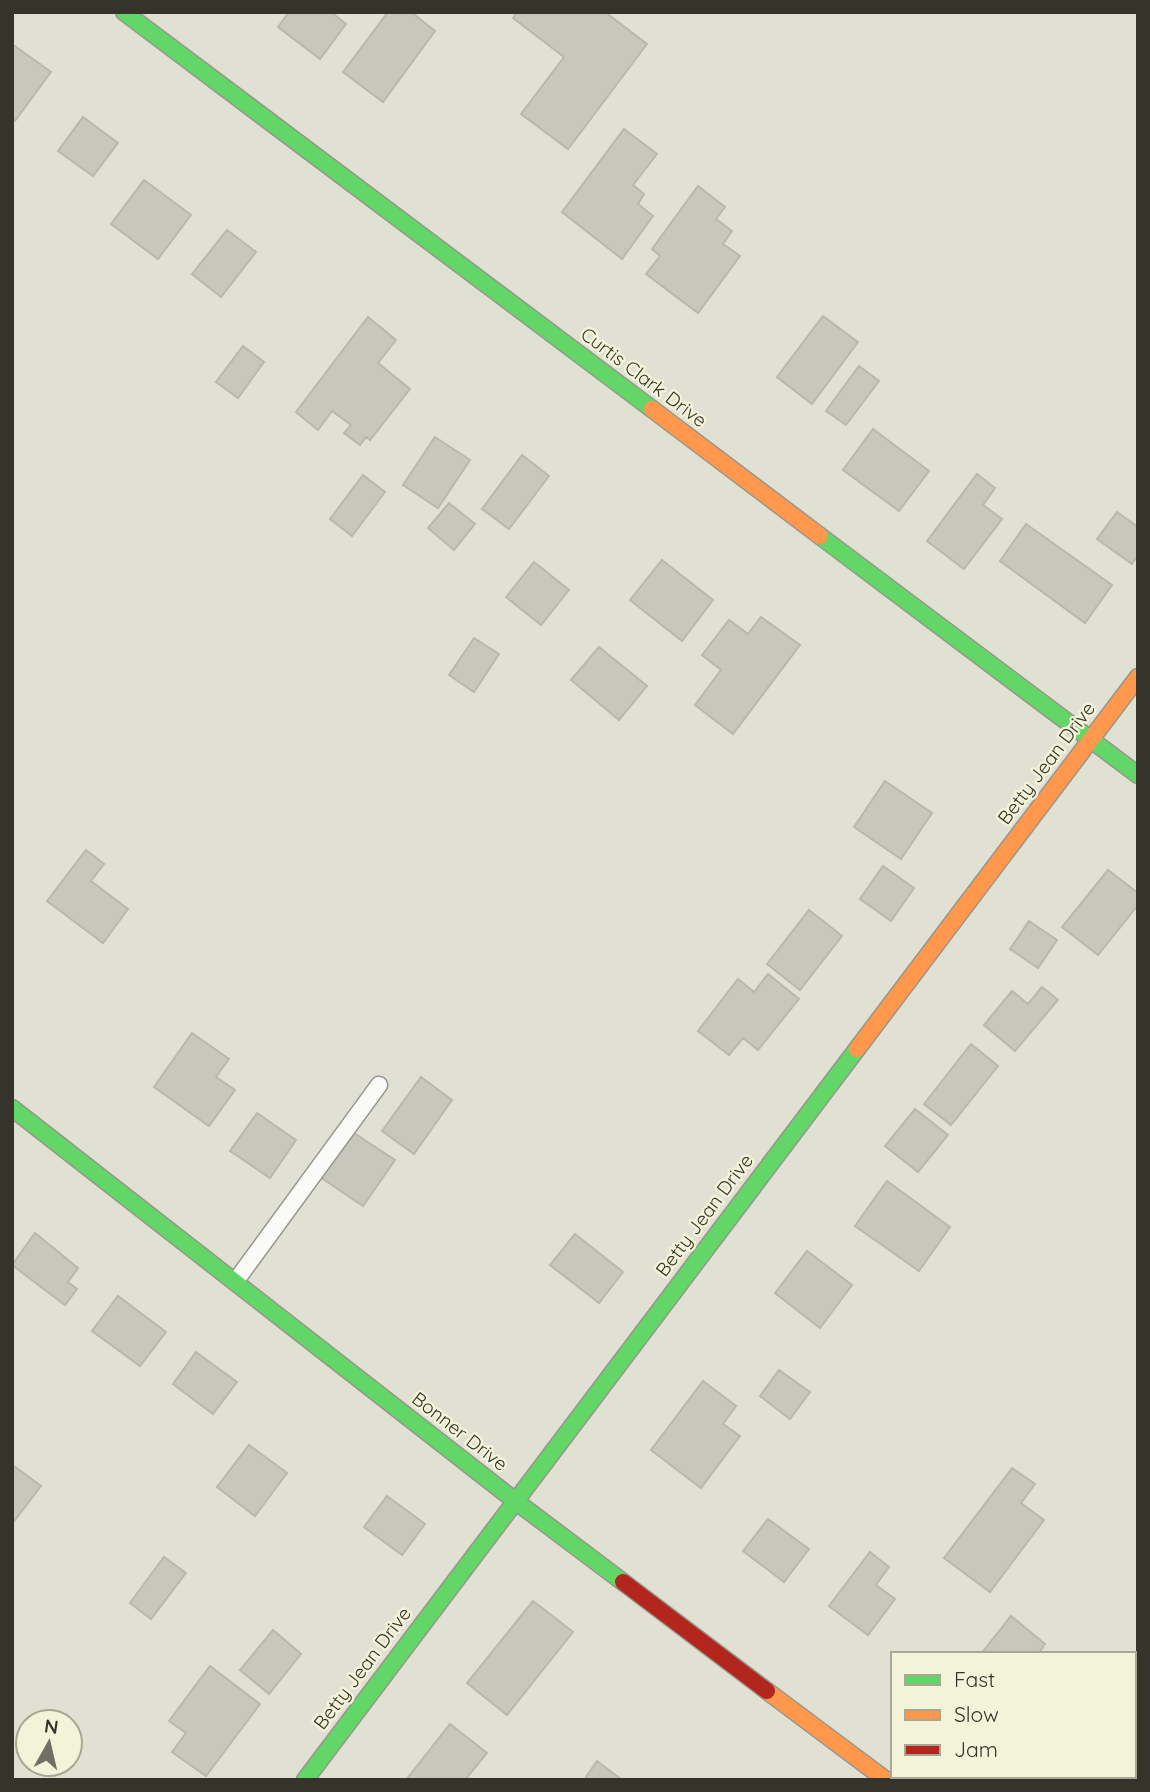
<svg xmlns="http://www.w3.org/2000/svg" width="1150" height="1792" font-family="Quicksand,sans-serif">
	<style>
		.building { fill: #c7c7bc; stroke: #b8b8ae; stroke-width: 2 }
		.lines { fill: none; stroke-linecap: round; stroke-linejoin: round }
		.lane-casing { stroke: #97968c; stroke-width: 19 }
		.fast-casing { stroke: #97968c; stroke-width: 19 }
		.slow-casing { stroke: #97968c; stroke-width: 19 }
		.jam-casing { stroke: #97968c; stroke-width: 19 }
		.lane { stroke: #fafaf8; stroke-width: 16 }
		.fast { stroke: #63d668; stroke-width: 16 }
		.slow { stroke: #ff974d; stroke-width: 16 }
		.jam { stroke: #b3261e; stroke-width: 16 }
		.labels { text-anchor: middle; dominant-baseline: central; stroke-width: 5; stroke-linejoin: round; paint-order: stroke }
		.street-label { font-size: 19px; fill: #34342a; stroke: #f3f3da }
	</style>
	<rect width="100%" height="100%" fill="#e0e0d3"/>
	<path class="building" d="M289,12H331L346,24L320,59L278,27Z
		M388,12H411L435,31L383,102L343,72Z
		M517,12H605L647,44L568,149L521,114L564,57L513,18Z
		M12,44L51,72L15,121L12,119Z
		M83,117L118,143L93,176L58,151Z
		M624,129L657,154L633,185L644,194L638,204L653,216L622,259L562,212Z
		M144,180L191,215L158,259L111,224Z
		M698,186L725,207L716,219L732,231L723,244L740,256L698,313L646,274L660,256L652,249Z
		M227,230L256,252L221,297L192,274Z
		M823,316L858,342L812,404L777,377Z
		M368,317L396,340L378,363L410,389L370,440L366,437L360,445L344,433L351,425L332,411L318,430L296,412Z
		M243,346L264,362L238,398L216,382Z
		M859,366L879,381L846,425L826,411Z
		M873,429L929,471L899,511L843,470Z
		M435,437L470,460L438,508L403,485Z
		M522,455L549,476L509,529L482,509Z
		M977,474L995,488L983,505L1002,519L964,569L927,541Z
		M363,475L385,492L352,536L330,519Z
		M449,503L475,524L454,550L428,528Z
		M1117,512L1138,527V555L1132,564L1097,539Z
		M1026,524L1112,585L1085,623L1000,561Z
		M662,560L713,600L682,641L630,600Z
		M534,562L569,590L541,625L506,597Z
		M761,617L800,645L733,734L695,705L721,670L702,655L729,620L748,634Z
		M474,638L499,654L474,692L449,675Z
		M599,647L647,686L619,720L571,680Z
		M885,781L932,813L901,859L854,827Z
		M86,850L104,864L91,881L128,909L103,943L47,901Z
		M883,866L914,888L891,921L860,899Z
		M1108,870L1138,893V905L1098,955L1062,927Z
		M809,910L842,936L800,990L767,964Z
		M1029,921L1057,940L1038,968L1010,949Z
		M768,974L799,999L758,1050L743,1038L729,1055L698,1031L738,979L754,992Z
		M1042,987L1058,1000L1015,1051L984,1025L1012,991L1028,1004Z
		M192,1033L229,1059L216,1077L235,1090L209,1126L154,1087Z
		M971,1044L998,1066L951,1125L924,1104Z
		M421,1077L452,1100L414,1154L382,1131Z
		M915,1109L948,1135L918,1172L885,1146Z
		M257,1113L296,1140L270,1178L230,1151Z
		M351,1131L395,1160L363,1206L320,1177Z
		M887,1181L950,1227L919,1271L855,1226Z
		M35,1233L78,1268L68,1282L77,1289L65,1305L12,1265Z
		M575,1234L623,1272L599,1303L550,1265Z
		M807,1251L852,1285L820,1328L775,1293Z
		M118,1296L166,1332L140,1366L92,1331Z
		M196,1352L237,1382L213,1414L173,1384Z
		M779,1370L810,1392L790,1419L760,1396Z
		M703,1381L736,1406L723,1424L740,1436L701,1488L651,1450Z
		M249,1445L287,1473L255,1516L217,1487Z
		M14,1466L41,1486L12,1524V1469Z
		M1012,1468L1035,1484L1021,1503L1044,1520L990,1592L944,1558Z
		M387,1496L425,1524L402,1555L364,1527Z
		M768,1519L809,1549L784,1582L743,1551Z
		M870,1552L889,1567L876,1585L895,1599L868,1635L829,1606Z
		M164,1557L186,1573L151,1619L130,1603Z
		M533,1601L573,1632L507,1715L467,1683Z
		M1011,1616L1045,1644L1038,1654H981Z
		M273,1630L301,1654L269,1694L240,1670Z
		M210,1666L260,1704L206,1776L172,1752L186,1733L169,1721Z
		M450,1724L487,1753L465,1780H406Z
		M597,1761L622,1780H584Z"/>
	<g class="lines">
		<defs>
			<path id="lane" d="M235,1282L379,1085"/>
			<path id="fast" d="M124,12L652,409
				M820,536L1138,775
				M12,1108L514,1500L623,1582
				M305,1780L857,1049"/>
			<path id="slow" d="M652,409L820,536
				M857,1049L1138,677
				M767,1691L886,1780"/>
			<path id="jam" d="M623,1582L767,1691"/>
		</defs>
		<use href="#lane" class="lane-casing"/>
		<use href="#fast" class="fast-casing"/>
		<use href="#slow" class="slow-casing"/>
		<use href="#jam" class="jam-casing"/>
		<use href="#lane" class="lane"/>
		<use href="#fast" class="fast"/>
		<use href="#slow" class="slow"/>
		<use href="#jam" class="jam"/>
	</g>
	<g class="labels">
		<g class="street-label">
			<text transform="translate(644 377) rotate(37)">Curtis Clark Drive</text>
			<text transform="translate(1046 763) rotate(-53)">Betty Jean Drive</text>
			<text transform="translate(704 1215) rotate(-53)">Betty Jean Drive</text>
			<text transform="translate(460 1431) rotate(38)">Bonner Drive</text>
			<text transform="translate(362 1668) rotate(-53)">Betty Jean Drive</text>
		</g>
	</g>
	<rect width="1150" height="1792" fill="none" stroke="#34342a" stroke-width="28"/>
	<rect x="891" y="1652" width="245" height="126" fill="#f3f3da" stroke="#a7a794" stroke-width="2"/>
	<rect x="905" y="1675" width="35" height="10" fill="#63d668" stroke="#a7a794" stroke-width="2"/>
	<text x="954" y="1687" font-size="21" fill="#34342a">Fast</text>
	<rect x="905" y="1710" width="35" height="10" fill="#ff974d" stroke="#a7a794" stroke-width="2"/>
	<text x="954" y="1722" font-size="21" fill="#34342a">Slow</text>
	<rect x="905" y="1745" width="35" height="10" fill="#b3261e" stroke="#a7a794" stroke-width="2"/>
	<text x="954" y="1757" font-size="21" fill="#34342a">Jam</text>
	<g transform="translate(49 1743) rotate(8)"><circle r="33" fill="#f3f3da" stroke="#a7a794" stroke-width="2"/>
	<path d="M0-5L12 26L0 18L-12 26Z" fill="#707065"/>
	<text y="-10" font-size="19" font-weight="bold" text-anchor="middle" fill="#34342a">N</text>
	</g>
</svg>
